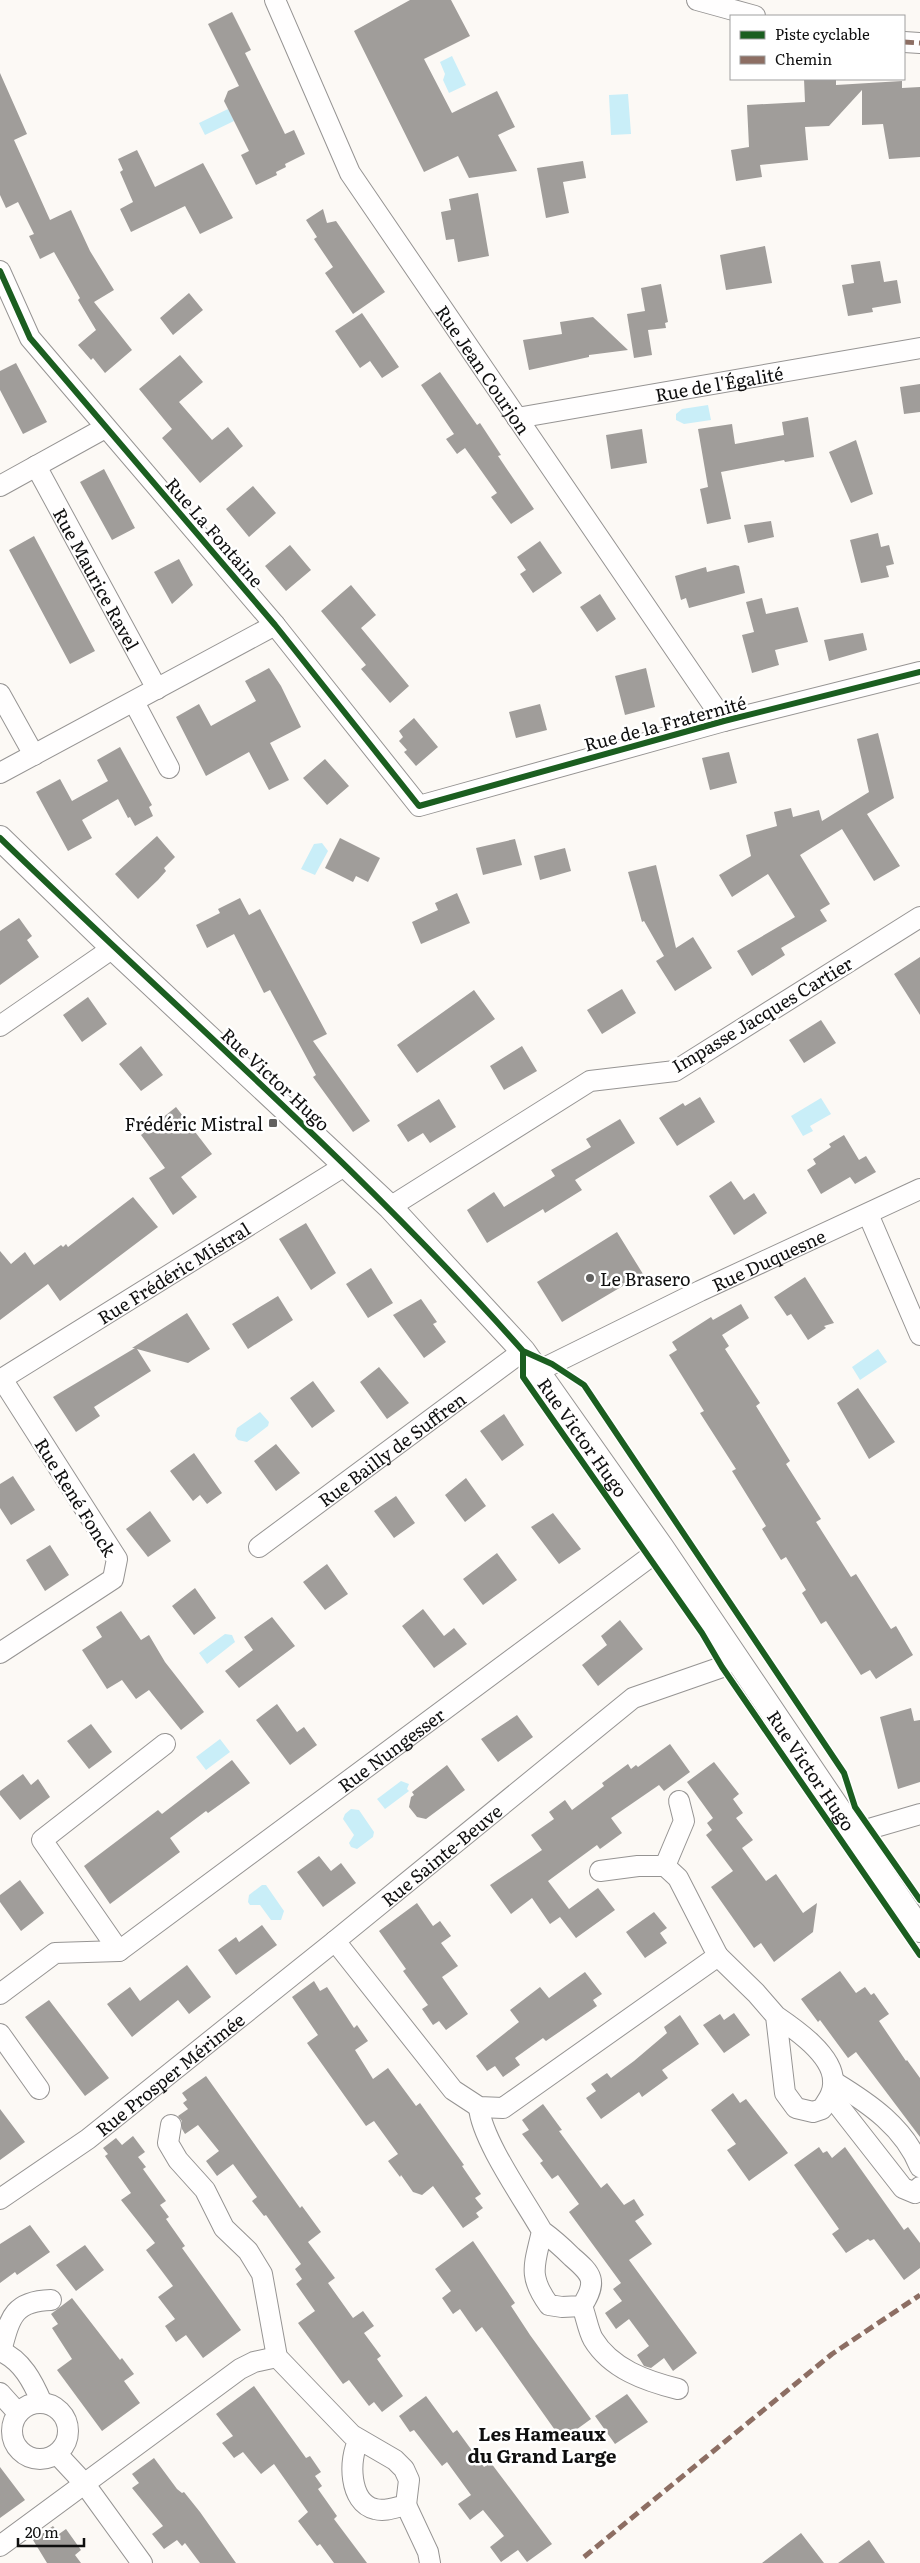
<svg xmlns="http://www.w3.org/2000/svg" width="920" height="2563" font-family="Literata,serif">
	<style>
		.water { fill: #c9eef8 }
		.building { fill: #a09d9a }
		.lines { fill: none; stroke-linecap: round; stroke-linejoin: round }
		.minor-casing { stroke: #969493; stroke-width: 22 }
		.tertiary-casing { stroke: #969493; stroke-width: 26 }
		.minor { stroke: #fffefe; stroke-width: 20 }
		.tertiary { stroke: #fffefe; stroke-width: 24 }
		.quiet { stroke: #8d6e63; stroke-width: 5; stroke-dasharray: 10 5; stroke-linecap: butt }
		.cycleway-casing { stroke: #fff; stroke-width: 9 }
		.cycleway { stroke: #1b5e20; stroke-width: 6 }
		.poi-dot { fill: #626160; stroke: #fff; stroke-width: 2 }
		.labels { text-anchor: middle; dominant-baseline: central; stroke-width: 5; stroke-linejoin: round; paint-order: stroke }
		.street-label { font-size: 18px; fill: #0f0f0f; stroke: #fff }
		.poi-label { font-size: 18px; fill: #0f0f0f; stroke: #fff; text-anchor: end }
		.neighbourhood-label { font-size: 19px; font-weight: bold; fill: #0f0f0f; stroke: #fff }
	</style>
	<rect width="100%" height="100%" fill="#fcf9f5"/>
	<path class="water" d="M452,56L466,85L449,93L443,80L445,74L440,62Z
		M628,94L631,134L611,135L609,95Z
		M228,109L234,121L205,135L199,123Z
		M708,405L711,420L684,424L676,420V414L682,409Z
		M322,843L328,851L315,875L301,869L314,844Z
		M821,1098L831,1114L810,1126L813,1131L803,1136L791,1116Z
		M878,1349L887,1362L860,1380L852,1367Z
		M260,1412L269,1422L268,1426L247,1442L238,1440L235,1436L237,1428Z
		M225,1634L232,1635L235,1642L207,1664L199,1653Z
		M220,1739L230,1752L206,1770L196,1757Z
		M401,1781L409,1784L407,1789L409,1791L385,1809L377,1799Z
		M351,1809L359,1810L374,1832L373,1837L357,1849L351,1847L349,1843L354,1835L343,1819L345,1814Z
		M262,1885H266L284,1911L281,1920H271L260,1905H250L248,1902L249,1895Z"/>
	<path class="building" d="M410,0H451L470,36L424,59L452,113L497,91L515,127L498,135L517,171L469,178L458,156L424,172L354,31Z
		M232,12L251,50L245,53L285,134L294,130L305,154L285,164L286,167L276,172L277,175L256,185L241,155L249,151L224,101L228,91L239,86L208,24Z
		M0,73L27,134L14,140L50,220L71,210L90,251L114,290L94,302L132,350L105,373L93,358L91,360L78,345L96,330L78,300L80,298L54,252L40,259L29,236L34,234L18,202L6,208L0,195Z
		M804,79H836V85L902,81V88L920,87V157L889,159L883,124L862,125V90L829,126L805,127L808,160L760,165L762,177L736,181L731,150L749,147L747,105L805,102Z
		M137,150L155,187L203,163L233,218L200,234L185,206L131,232L120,209L133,202L120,172L123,170L118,159Z
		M583,161L586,178L563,182L569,213L546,218L537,168Z
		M478,193L489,256L458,262L454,239L446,240L441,212L451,210L449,199Z
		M323,209L327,223L336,221L385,292L353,314L325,273L333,267L314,239L317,237L306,220Z
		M765,246L772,283L726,290L720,255Z
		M880,261L884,282L897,280L901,303L872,308L873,312L848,316L842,285L854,283L851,265Z
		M661,284L668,322L665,323L666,328L648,330L652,355L634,358L627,314L645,311L641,288Z
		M189,293L203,310L173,335L160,318Z
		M362,313L399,367L382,378L370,361L360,368L335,331Z
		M593,317L628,350L589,355V357L529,370L523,340L562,334L560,322Z
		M180,355L203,382L179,402L212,440L228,427L243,446L200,483L162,438L172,429L139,389Z
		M16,363L47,422L23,434L0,390V371Z
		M440,372L477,425L480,423L501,455L498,456L534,509L511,524L491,497L497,493L465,448L457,454L446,439L454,434L421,385Z
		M920,384V412L904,414L900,387Z
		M808,417L814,457L785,462L784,460L721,472L731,519L707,524L700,489L708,487L698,429L732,424L735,444L784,435L782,422Z
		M642,429L647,463L611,469L606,435Z
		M856,440L873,494L851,503L829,452Z
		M104,469L135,528L112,540L80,482Z
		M253,486L276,513L249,537L226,509Z
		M771,521L774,537L748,543L744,525Z
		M878,533L881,547L889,545L894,564L886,566L889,577L861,583L850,540Z
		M34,536L95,651L70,664L9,550Z
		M540,541L562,573L533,593L520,574L526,570L517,557Z
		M290,545L311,570L286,591L265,566Z
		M179,559L193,585L172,604L154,572Z
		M735,565L739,566L745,593L689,608L686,598L681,600L675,576L706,567L707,572Z
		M351,585L376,615L361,628L409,686L390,703L361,669L366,665L321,611Z
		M600,594L616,619L597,632L580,607Z
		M762,598L766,614L798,607L808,642L775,650L779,665L752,673L742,635L754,632L746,602Z
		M863,633L867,650L829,661L824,640Z
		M269,668L281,686L301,727L270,743L289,780L269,790L249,752L206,776L176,717L199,704L211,726L256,701L245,681Z
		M646,668L655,707L625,715L615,676Z
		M540,704L547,730L516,738L509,712Z
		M414,718L438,747L416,766L404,752L407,750L399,741L403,737L399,731Z
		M878,733L894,798L867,814L900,866L874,881L842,829L800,855L830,904L820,910L827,921L781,948L785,955L752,976L737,951L795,917L768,874L732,897L719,875L751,856L746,835L777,826L774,812L791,808L793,817L819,810L822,821L869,792L857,739Z
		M120,747L152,805L149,807L153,816L135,826L130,817L128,818L118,799L82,820L92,838L68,851L36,792L60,779L72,801L108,781L97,760Z
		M729,752L737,783L710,790L702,758Z
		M325,759L349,786L327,805L303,778Z
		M157,836L175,857L164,868L166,871L158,880L138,899L115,874Z
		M340,838L380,858L368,882L356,876L353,882L325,868Z
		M515,839L522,865L483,875L476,848Z
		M565,848L571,871L540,880L534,856Z
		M656,865L676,948L693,937L712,968L675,991L656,961L664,956L644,921L642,922L628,872Z
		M457,893L470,923L421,944L412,922L438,910L435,903Z
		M240,898L249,915L260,909L327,1034L313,1041L370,1121L353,1132L313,1077L316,1075L270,990L264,993L234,934L207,948L196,925L220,913L218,909Z
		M19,918L32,936L27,940L39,957L0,985V931Z
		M920,957V1015L894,974Z
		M622,989L636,1013L602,1034L587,1010Z
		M474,990L495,1019L417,1073L397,1045Z
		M88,997L107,1024L82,1042L63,1015Z
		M821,1020L836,1043L804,1063L789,1040Z
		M141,1046L163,1075L141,1091L119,1064Z
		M522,1046L537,1071L504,1090L490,1066Z
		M700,1097L715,1122L677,1146L659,1118L683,1103L685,1106Z
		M439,1099L456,1127L430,1143L423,1133L408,1142L397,1125Z
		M176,1107L212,1154L181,1177L197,1197L173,1215L149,1178L165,1168L141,1135Z
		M620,1119L635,1143L575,1180L582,1190L545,1213L543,1209L487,1243L467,1210L494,1192L504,1207L555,1176L551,1170L591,1147L586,1139Z
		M844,1135L859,1160L866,1156L876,1172L855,1184L850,1177L821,1194L807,1170L816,1164L813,1159L831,1147L829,1144Z
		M731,1181L744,1200L754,1193L767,1213L734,1235L709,1196Z
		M133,1197L158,1227L60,1301L48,1284L0,1320V1251L11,1264L25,1252L34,1265L61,1245L63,1247L66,1244L68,1247Z
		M306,1223L336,1273L311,1290L279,1239Z
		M617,1232L643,1274L562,1322L537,1282Z
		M371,1268L393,1303L368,1318L346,1284Z
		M805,1277L834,1323L824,1326L826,1328L808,1340L791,1314L787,1316L774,1297Z
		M278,1296L293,1320L248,1349L232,1324Z
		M421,1299L437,1322L433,1324L446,1342L424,1358L393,1315Z
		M741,1304L749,1318L722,1335L729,1346L725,1349L760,1403L756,1406L790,1461L786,1464L821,1519L816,1522L851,1577L856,1574L891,1629L896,1626L913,1655L876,1679L870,1670L861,1675L826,1621L821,1624L802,1593L806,1590L786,1557L781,1560L762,1529L766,1526L732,1471L736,1469L700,1413L704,1411L669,1355L677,1350L672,1342L711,1317L713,1320Z
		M187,1313L210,1349L188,1363L137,1349L151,1371L94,1407L100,1416L76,1432L53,1397L135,1348H132Z
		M379,1367L409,1403L387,1419L360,1382Z
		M313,1381L335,1411L312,1428L290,1398Z
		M858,1388L895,1442L869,1459L837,1403Z
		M504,1414L524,1445L502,1461L480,1431Z
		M276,1444L300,1473L276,1491L254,1461Z
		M194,1453L222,1493L207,1504L200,1495L193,1501L170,1471Z
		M13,1476L35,1510L11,1525L0,1508V1484Z
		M466,1478L486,1506L465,1522L445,1495Z
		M396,1496L415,1523L394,1538L374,1511Z
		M150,1511L171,1541L148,1557L126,1529Z
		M553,1513L581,1549L559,1564L531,1527Z
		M50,1545L69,1575L45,1591L26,1560Z
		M497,1553L517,1580L483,1605L463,1579Z
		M327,1564L348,1594L325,1610L303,1582Z
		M195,1588L216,1618L194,1635L172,1606Z
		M423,1609L444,1636L454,1628L467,1644L434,1668L402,1626Z
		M121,1611L141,1640L149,1635L165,1662L204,1712L181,1730L149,1690L136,1699L122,1680L107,1689L82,1650L102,1637L96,1627Z
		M272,1617L295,1646L239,1688L225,1671L253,1650L244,1637Z
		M620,1620L643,1649L598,1686L582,1665L607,1645L601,1636Z
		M277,1704L297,1732L304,1727L317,1745L290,1765L256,1720Z
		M911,1708L914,1721L920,1720V1782L898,1789L880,1717Z
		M517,1715L533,1737L498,1762L481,1739Z
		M91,1724L112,1752L89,1769L67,1741Z
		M670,1744L690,1772L664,1791L659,1785L611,1818L622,1833L600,1849L597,1845L548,1881L569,1909L598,1888L615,1910L576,1938L560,1917L550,1924L532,1898L511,1914L490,1885L542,1850L531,1835L554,1819L549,1812L565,1800L572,1810L604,1786L602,1783L628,1764L631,1769L636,1765L638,1767Z
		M232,1760L250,1783L208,1813L206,1811L170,1838L180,1852L110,1904L84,1866L158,1810L162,1814Z
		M714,1762L739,1794L733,1799L743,1813L736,1818L753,1840L742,1848L766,1881L776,1874L803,1913L817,1903L813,1932L774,1962L761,1943L754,1948L711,1887L733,1871L706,1835L712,1830L707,1823L713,1818L687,1782Z
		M447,1765L465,1790L426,1819L417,1817L409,1807L411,1797L414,1795L412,1792Z
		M23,1774L31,1785L38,1779L50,1797L20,1820L0,1795V1791Z
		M319,1856L331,1871L341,1863L356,1883L323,1907L297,1872Z
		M20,1880L44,1913L21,1931L0,1902V1895Z
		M417,1903L433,1926L440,1921L451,1936L441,1943L458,1966L442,1977L468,2014L446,2030L439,2021L433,2025L422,2009L428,2005L403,1971L406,1969L379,1931Z
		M654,1912L667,1928L660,1933L667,1943L645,1958L626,1932Z
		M262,1925L277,1945L236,1975L218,1950L236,1937L239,1942Z
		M187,1965L211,1997L189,2014L178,2000L132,2037L107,2004L130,1987L140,2001Z
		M840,1971L856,1993L865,1987L871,1995L874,1993L889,2014L879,2021L906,2061L907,2060L920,2078V2137L856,2052L848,2058L820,2020L818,2022L801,1999Z
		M585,1972L602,1994L593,2000L597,2006L546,2041L543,2038L515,2058L520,2065L503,2077L495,2066L487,2071L476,2056L519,2022L510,2010L540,1987L549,1998Z
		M314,1981L320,1991L327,1987L354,2028L357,2025L368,2041L355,2050L373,2079L388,2068L416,2106L420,2103L464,2165L462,2166L481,2194L475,2198L483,2208L476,2213L479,2217L463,2228L433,2186L422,2195L413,2192L401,2175L400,2177L388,2161L398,2154L374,2121L366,2126L307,2043L318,2035L292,1997Z
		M49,2000L109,2078L85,2096L25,2017Z
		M734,2013L750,2035L724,2053L703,2025L720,2014L724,2020Z
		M680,2015L699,2044L662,2070L668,2078L642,2097L639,2092L601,2119L586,2098L596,2091L591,2084L607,2073L611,2078L634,2061L667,2033L664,2027Z
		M206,2076L300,2208L302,2206L321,2232L308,2242L335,2278L328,2283L353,2318L363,2311L374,2326L364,2333L381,2356L377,2359L403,2396L382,2412L374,2402L369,2406L349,2380L343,2384L298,2323L315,2311L296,2284L302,2279L295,2269L301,2264L266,2215L264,2216L252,2201L257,2197L233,2164L217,2176L206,2161L219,2151L198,2125L185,2134L182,2129V2121L178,2116L188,2109L183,2103L187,2100L182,2093Z
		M733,2093L740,2103L746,2099L788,2153L749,2181L727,2150L736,2144L711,2110Z
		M543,2104L562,2130L559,2131L601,2188L607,2183L624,2205L634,2199L644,2215L635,2221L652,2244L629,2260L697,2353L673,2371L664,2358L651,2368L644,2366L637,2355L649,2346L629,2319L616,2329L605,2313L622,2301L613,2289L621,2283L569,2212L579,2204L558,2175L552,2179L540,2163L543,2161L522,2134L529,2130L522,2120Z
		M0,2109L25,2142L0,2160Z
		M133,2136L145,2152L138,2157L146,2167L143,2169L166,2201L160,2205L169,2217L166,2219L185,2246L182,2248L241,2330L203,2358L186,2335L176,2342L165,2326L175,2319L158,2297L173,2286L146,2250L155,2243L121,2200L131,2193L105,2156L108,2154L103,2148L116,2138L122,2145Z
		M819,2147L823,2153L827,2151L832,2158L845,2147L904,2230L908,2227L920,2243V2268L904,2280L874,2239L870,2241L868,2239L846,2253L832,2234L839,2229L794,2165Z
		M30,2225L50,2252L17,2275L15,2272L0,2283V2244Z
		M473,2241L515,2303L511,2306L530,2335L591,2419L562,2440L482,2327L476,2332L460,2309L453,2314L442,2298L451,2291L435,2269Z
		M85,2245L104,2270L76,2291L56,2265Z
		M72,2298L120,2360L122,2358L134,2374L124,2381L140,2403L102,2431L57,2370L72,2359L52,2328L58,2324L51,2314Z
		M254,2386L306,2458L310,2456L321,2472L315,2476L322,2486L318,2489L337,2516L334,2519L367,2563H334L320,2544L317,2546L298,2521L308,2512L274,2464L261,2474L243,2452L234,2458L222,2443L233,2436L216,2414Z
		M627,2394L648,2422L615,2444L595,2416Z
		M426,2396L453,2433L457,2430L484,2467L491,2463L552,2544L527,2562L518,2550L501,2562L490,2547L504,2536L483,2510L470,2520L458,2504L471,2495L447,2462L442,2466L414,2430L410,2432L399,2416Z
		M154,2458L177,2489L182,2493L184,2492L200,2512L236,2563H200L185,2543L182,2546L177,2540L164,2549L152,2534L163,2526L132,2488L139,2483L132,2474Z
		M0,2467L25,2500L0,2518Z
		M53,2526L59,2534L66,2529L81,2550L75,2555L81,2563H47L33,2540Z
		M801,2533L824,2563H762Z
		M869,2540L885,2563H838Z"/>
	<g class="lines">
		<defs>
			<g id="minor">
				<path id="s1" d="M275,0L350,173L724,721"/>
				<path d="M697,0L755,16"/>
				<path d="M904,42L920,43"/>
				<path d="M0,271L30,338L275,625L419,806L724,721L920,672"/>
				<path id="s2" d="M517,418L920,348"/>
				<path id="s3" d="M36,466L157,689"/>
				<path d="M0,486L105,428"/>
				<path d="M0,694L34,755"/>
				<path d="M134,702L169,768"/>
				<path d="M0,773L275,625"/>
				<path d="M0,1026L113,948"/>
				<path d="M390,1207L590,1081L675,1071L920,917"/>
				<path d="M868,1214L920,1335"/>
				<path id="s4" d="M538,1371L700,1291L920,1189"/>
				<path id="s5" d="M0,1380L346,1165"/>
				<path id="s6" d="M259,1547L523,1351"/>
				<path d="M0,1653L113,1579L117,1559L2,1379"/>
				<path d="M855,1833L920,1814"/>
				<path d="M665,1866L684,1821L679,1801"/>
				<path id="s7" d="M600,1871L638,1866H665L678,1878L718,1956L503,2108L479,2107L453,2090L335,1941L633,1698L722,1667L735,1657"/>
				<path d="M119,1951L42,1840L165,1744"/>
				<path d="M718,1956L756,1993L776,2016L785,2093L796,2108L813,2112L822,2109C828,2100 834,2092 833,2081C833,2055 795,2029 776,2016"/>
				<path id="s8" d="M0,1994L55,1953L119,1951L662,1548"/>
				<path d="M0,2034L39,2089"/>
				<path d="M834,2082C870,2104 904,2127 920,2167"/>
				<path d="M831,2096L903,2188L915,2193L920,2187"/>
				<path d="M479,2107C481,2139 525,2201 542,2231C535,2264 527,2275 549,2305L562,2307L582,2306C598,2281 592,2274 572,2257C563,2248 553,2239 542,2231"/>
				<path d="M171,2125L168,2143L178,2160L205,2190L224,2228L248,2251L262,2274L277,2357L352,2435L395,2460L404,2469L409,2480L406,2505C396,2507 386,2512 375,2509C349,2503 348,2459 359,2440"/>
				<path id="s9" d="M0,2199L88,2139L335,1941"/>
				<path d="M582,2306C586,2316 588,2330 593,2339C611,2369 646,2381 678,2389"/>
				<path d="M0,2351C22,2360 33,2382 42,2403"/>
				<path d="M1,2351C10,2318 13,2301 51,2300"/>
				<path d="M0,2393L18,2413"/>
				<circle cx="40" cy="2431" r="28"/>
				<path d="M57,2454L84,2483L142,2563"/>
				<path d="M406,2505L428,2552L430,2563"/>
				<path d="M0,2546L240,2369L254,2362L277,2357"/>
			</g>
			<g id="tertiary">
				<path id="s10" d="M0,838L113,948L390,1207L523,1351L662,1548L920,1930"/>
			</g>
		</defs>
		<use href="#minor" class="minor-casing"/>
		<use href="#tertiary" class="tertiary-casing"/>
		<use href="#minor" class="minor"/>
		<use href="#tertiary" class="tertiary"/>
		<path class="quiet" d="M904,42L920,43
			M584,2557L832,2354L920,2295"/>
		<defs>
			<path id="cycleway" d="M0,271L30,338L275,625L419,806L724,721L920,672
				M0,838C175,1008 361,1168 523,1351L552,1364L584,1385L844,1773L855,1807L920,1900
				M523,1351V1377L702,1633L722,1667L920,1955"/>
		</defs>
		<use href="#cycleway" class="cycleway-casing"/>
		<use href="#cycleway" class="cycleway"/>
	</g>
	<g class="poi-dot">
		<rect x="268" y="1118" width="10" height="10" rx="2.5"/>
		<circle cx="590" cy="1278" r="5"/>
	</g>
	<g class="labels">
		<g class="street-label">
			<text stroke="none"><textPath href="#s1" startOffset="426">Rue Jean Courjon</textPath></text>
			<text stroke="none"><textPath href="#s2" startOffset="205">Rue de l'Égalité</textPath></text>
			<text transform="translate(215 532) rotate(49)">Rue La Fontaine</text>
			<text stroke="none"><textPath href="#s3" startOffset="128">Rue Maurice Ravel</textPath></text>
			<text transform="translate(665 723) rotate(-15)">Rue de la Fraternité</text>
			<text transform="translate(762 1014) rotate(-31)">Impasse Jacques Cartier</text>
			<text transform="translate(276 1079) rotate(43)">Rue Victor Hugo</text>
			<text stroke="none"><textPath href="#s4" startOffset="256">Rue Duquesne</textPath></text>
			<text stroke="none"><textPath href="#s5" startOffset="204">Rue Frédéric Mistral</textPath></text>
			<text stroke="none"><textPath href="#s10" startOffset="838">Rue Victor Hugo</textPath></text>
			<text stroke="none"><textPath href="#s6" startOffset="165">Rue Bailly de Suffren</textPath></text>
			<text transform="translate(76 1497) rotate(58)">Rue René Fonck</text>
			<text stroke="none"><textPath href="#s8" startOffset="471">Rue Nungesser</textPath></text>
			<text stroke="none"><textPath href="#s10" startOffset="1242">Rue Victor Hugo</textPath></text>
			<text stroke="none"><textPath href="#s7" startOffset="816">Rue Sainte-Beuve</textPath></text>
			<text stroke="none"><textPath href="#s9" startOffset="211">Rue Prosper Mérimée</textPath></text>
		</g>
		<g class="poi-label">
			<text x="263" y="1123">Frédéric Mistral</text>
			<text x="600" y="1278" text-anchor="start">Le Brasero</text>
		</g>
		<g class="neighbourhood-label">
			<text x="542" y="2433">Les Hameaux<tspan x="542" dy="22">du Grand Large</tspan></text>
		</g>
	</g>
	<rect x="730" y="15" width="175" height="65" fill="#ffffff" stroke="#9f9f9f"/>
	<rect x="740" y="31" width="25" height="8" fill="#1b5e20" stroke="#9f9f9f"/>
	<text x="775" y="40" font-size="15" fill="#0f0f0f">Piste cyclable</text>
	<rect x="740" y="56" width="25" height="8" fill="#8d6e63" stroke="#9f9f9f"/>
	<text x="775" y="65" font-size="15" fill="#0f0f0f">Chemin</text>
	<path d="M18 2538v8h66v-8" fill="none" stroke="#0f0f0f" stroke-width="2.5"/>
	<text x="25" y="2538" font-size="15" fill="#0f0f0f" stroke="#ffffff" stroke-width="4" paint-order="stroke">20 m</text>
</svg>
